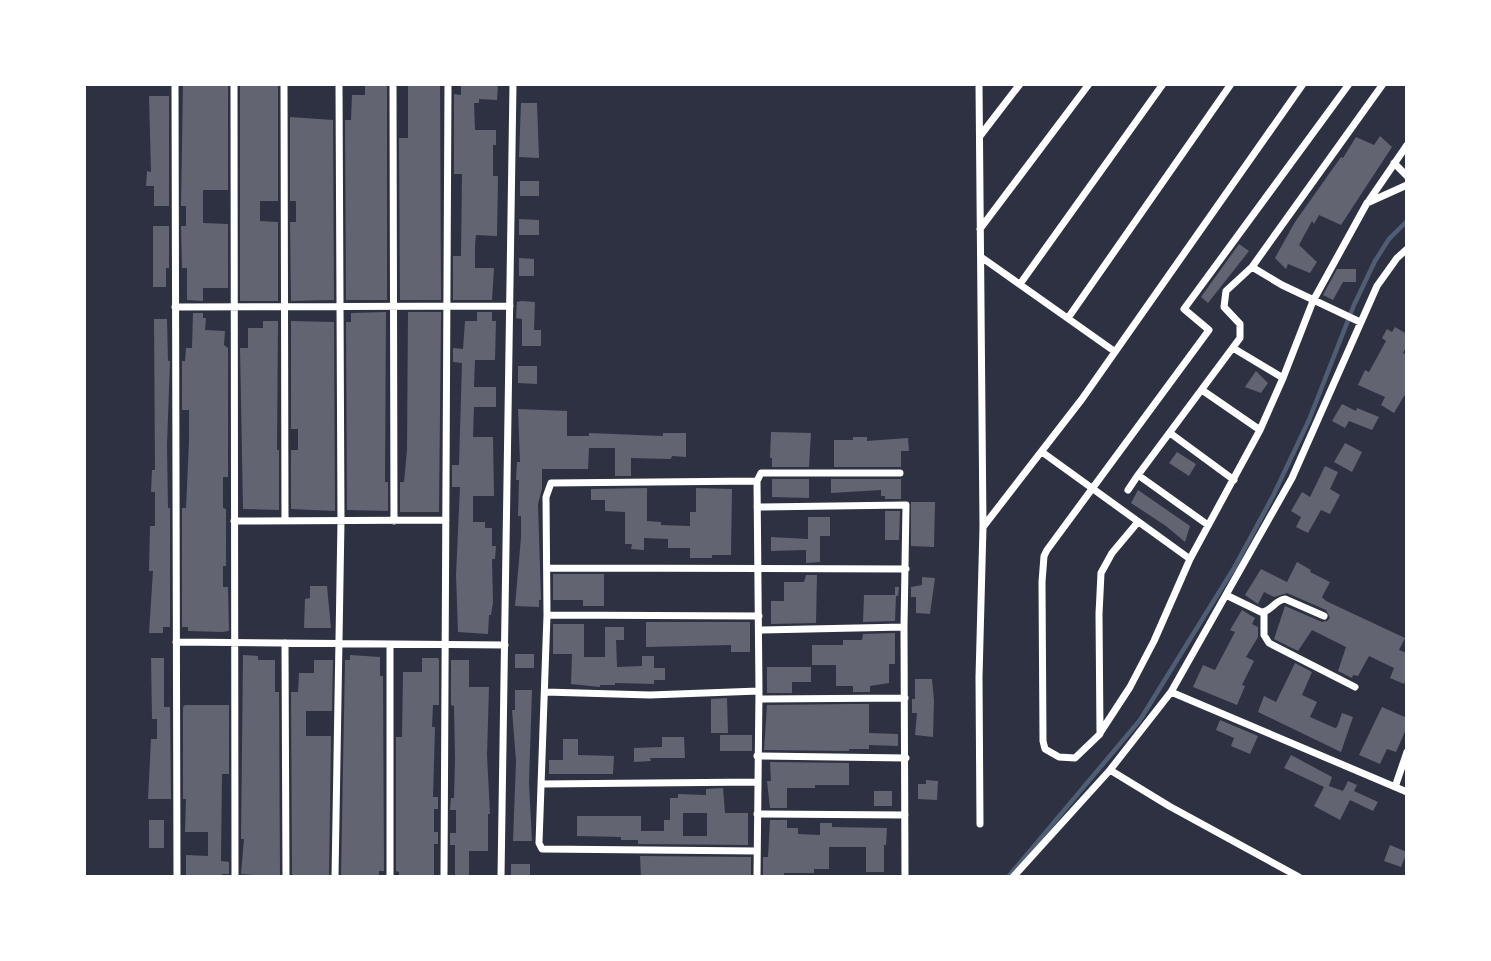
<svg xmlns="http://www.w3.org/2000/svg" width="1491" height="961" font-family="Poppins,sans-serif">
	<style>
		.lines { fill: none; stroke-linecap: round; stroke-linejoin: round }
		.stream { stroke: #4f5d75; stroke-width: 4.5 }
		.building { fill: #626471; fill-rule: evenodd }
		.minor { stroke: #fff; stroke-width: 7 }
	</style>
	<rect width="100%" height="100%" fill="#2d3142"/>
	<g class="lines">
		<path class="stream" d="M1008,877L1140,720L1234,568L1273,496L1309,420L1354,305L1375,261L1389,239L1407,221"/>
	</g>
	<path class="building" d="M183,84H228V190H203V223L228,224V288H203V301L187,300V268H182L181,226H186V206H181Z
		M240,84L278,86V201H260V221L278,222V301H240Z
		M408,84H440L441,300H400L399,138H408Z
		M461,84H498L497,100L479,99V103H474L475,130H496V145H493V176H498L497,236L476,235L475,245V268H494L492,300H453V256H461L462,174H454V94L461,95Z
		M365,85L387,86V300H346L345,120H351L352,95H365Z
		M149,96H169V206H154V186H146L147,171L151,172Z
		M521,103H537L539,158L519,157Z
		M290,117L333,120L334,300L291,301L290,222H296V201H290Z
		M1380,136L1392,147L1341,225L1319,215L1314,224L1312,221L1299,245L1317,262L1310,273L1288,264L1286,269L1275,258L1295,222L1341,157L1343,158L1356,137L1374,145Z
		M520,181H539V196H520Z
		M519,219L539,220V235H519Z
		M153,226H169V268H166V287H153Z
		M1239,244L1249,251L1208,303L1201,297Z
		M519,258L534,259V276H519Z
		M1337,269H1356V282H1343L1333,300L1323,295Z
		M522,301L535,302L534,330H541V346H522V319L516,318L517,302Z
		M386,312L385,482H388V511L347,510L346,322H351V313Z
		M408,312H441L439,512H400V482H404L407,450Z
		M477,312H492V321H496L495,360H475L474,387H496V407H474L473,437H493L494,496H473V522H485V528H492V546H496L495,559H492L493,603L491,615H489L488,634L458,632L456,575L460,487H452V465H459L462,363L453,362V348L463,349L465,321H477Z
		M193,313H203V318H206L205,330L225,331L224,345L228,348V477H223V508L226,509V566H223V587H228L229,631L222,632L188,631V627H182V508H186L189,441V410H182V361H185L186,348H192Z
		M154,319H167L168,361H170L167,445L168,508H170V627H163V633H149L153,571H149L150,526H155V492H151L152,470H155Z
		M263,321H278L277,450H279V510L243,509L240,348H248V328H263Z
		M291,321L334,322L335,511L291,509V450H298V429H291Z
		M1395,327L1407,334V346L1403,353L1407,355V391L1394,413L1381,405L1385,397L1358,385L1365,370L1369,372L1386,341L1382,338L1387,329L1392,332Z
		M518,366H537V384L518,383Z
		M1256,371L1268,383L1261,393L1245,387Z
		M1342,404L1356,411L1357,408L1379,417L1372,430L1349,421L1345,428L1332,421Z
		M518,409L567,411V436H589V433L663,436V433H686V457L672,456L671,459L631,458V476H615V448H589L588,469H542V489L538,504L541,600H539V607L515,606L521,537V516H518L519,480H516L517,462H520Z
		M771,432L811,433L809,467H772V458H770Z
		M853,437H867V441L908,438L909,451H901V467H834V440H853Z
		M1345,443L1362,452L1352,472L1334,462Z
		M1177,452L1196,464L1189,476L1169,463Z
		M1325,466L1338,472L1330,489L1340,495L1330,514L1321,510L1308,533L1296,527L1301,517L1291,511L1302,492L1310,497Z
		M772,479H809V498L772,497Z
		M831,479H901V499H885V496H881V490L831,493Z
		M647,488V521L661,522V525L690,526V512H696V488L732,489L731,555H712V558H690V548H668V539L644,538V550L631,549L632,544H625V512L605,511V500H591V489Z
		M1138,490L1190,526L1185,542L1166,526L1131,503Z
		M911,502H935L934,547L911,546Z
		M885,511H900L899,540H885Z
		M808,517H830V536H820V562L806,563V550L771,551V537L808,539Z
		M1297,562L1311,570L1310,572L1330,582L1322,597L1326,601L1405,638L1399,650L1407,653V678L1404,684L1390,678L1394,668L1369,656L1358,676L1353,675L1352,678L1338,671L1346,647L1312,630L1298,651L1274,639L1285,606L1322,622L1327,621L1330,618L1326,610L1287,593L1274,597L1264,592L1258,604L1245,595L1261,569L1287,582Z
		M553,574H604V606H583V600H553Z
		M806,575H817L816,623L771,624V601H784V582H804Z
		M922,577L935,578L930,614L916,613V597H911V587L922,585Z
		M310,586H327L331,628H304L305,599L310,598Z
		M895,587H899L898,596H896L895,621L863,622L864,595H895Z
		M1242,610L1255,618L1252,624L1258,627V637L1246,657L1254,661L1242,685L1245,686L1237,705L1193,687L1203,665L1215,670L1235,632L1230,630Z
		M646,622H750V652H731V645L646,647Z
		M553,624H584V657H605V627H624V640H616L617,667L642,666V656H654V668H665V680H654V684L615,683V685H600V687L571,684L572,654H553Z
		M895,633V664H889V683L870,686V692H853V686H836V665H812V645H843V640H862L863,634Z
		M515,654H534V668H515Z
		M243,655L258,656V660H275V692H279L280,876L278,877L241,874L244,839H241Z
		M350,655L380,657V676H383L384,871H379V877H341L345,660H350Z
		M151,658H164V707H170L171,799H148L151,739H157V719H152Z
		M422,658H438L439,660V705H433L432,727H435L433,797H438V809H434V832H438V844H434V877H399V872L396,871V737H402L403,672H422Z
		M314,660H333L332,711H306V736H331L329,877L292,876L291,692H298L299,673H314Z
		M451,660H469V687H489L487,755L490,814H488V851H469V877H455V845H450V833H456V810H450L451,798H454L455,758L454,706L451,705Z
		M1295,663L1312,672L1302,695L1317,702L1310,717L1335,728L1337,727L1342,713L1353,717L1341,752L1258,712L1264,696L1276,702Z
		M767,667H811V682H792V693H767Z
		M915,679H932L934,700L933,737L915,735L917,713H912V699H915Z
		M515,690H532L529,783L532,841H513L516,761L512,710H515Z
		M727,698L728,733H711V699Z
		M853,704H869V733L898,734V746L869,745V749H849V751L764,750L767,705Z
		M185,705H229V774H222L221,861L229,862V874H222V877H186V855L208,856V832H185L186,799H183V707Z
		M1382,707L1407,718V727L1396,752L1387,749L1380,764L1359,755Z
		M1220,720L1258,736L1250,754L1231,746L1234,738L1216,730Z
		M720,735H752V751H720Z
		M662,737H684L685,758H650L651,761L634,762V748L662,747Z
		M563,739H578V755L614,756L613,774H549V760H563Z
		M1291,755L1332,777L1329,786L1343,791L1348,781L1357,785L1354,791L1378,802L1373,811L1350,800L1340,820L1314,806L1324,787L1284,768Z
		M770,762L849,763V785H815V788H787V808H770L767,781H771Z
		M926,780L938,781L937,800L918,799V784H926Z
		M723,788L725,813H748V845L638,844V840H621V837L577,836V816H641V831H664V820H670V798H678V794L706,795V789ZM683,813H707V836H683Z
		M874,791H892V806H874Z
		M149,820H164V848H149Z
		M770,820H787V828H798V834L820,835V823H832V827L887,828L886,845H884V872H866V847H829V869H814V873H784V877H763V857H768Z
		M1390,845L1407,852L1401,867L1384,861Z
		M640,856L751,857V877H641Z
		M511,864H530V877H511Z"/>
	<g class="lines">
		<path class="minor" d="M175,84L177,877
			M234,84L235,877
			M284,84L285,521
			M393,84L394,521
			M979,84L983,527L979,677L980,824
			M980,136L1020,84
			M1394,163L1407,176
			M1368,202L1407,145
			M980,229L1089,84
			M981,257L1114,351
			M1252,267L1282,285L1360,322
			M1020,284L1163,84
			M175,307L510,306
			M1068,318L1231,84
			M1233,348L1283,378
			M1202,390L1260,430
			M1170,433L1234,480
			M1042,452L1190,559L1260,430L1283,378L1313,301L1367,203L1407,185
			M757,481L761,473H900
			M1128,490L1138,475
			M757,507L906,505L904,627L905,877
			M234,521L446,520
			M1138,522L1112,553L1101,573L1099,614L1100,734L1075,758L1059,757L1045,749L1043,741L1042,582L1044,556L1047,550L1209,330L1184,309L1349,84
			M1208,525L1138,475L1240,338V324L1224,307L1226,291L1252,267L1383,84
			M983,527L1082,399L1303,84
			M547,568L906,569
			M1226,595L1261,612C1271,612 1275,600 1285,599L1324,616
			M1264,612V635L1269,643L1355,687
			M547,615L759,616
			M759,630L904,627
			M176,642L505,645
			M285,643L286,877
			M545,692L650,695L759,691
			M1171,692L1407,792
			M759,699L905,698
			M1100,733L1130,687L1154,641L1190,559
			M757,756L906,758
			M1110,770L1169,806L1299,877
			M542,784L757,782
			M1395,787L1407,752
			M757,814L905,815
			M756,851L542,849L539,843L547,615L546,497L551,483L757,481
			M335,877L341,521L339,84
			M390,877V644
			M444,877L448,84
			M501,877L513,84
			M757,877L759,691L757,481
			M1013,877L1110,770L1171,692L1292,478L1377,286L1397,258L1407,249"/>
	</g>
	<rect width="1491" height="961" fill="none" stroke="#ffffff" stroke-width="172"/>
</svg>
